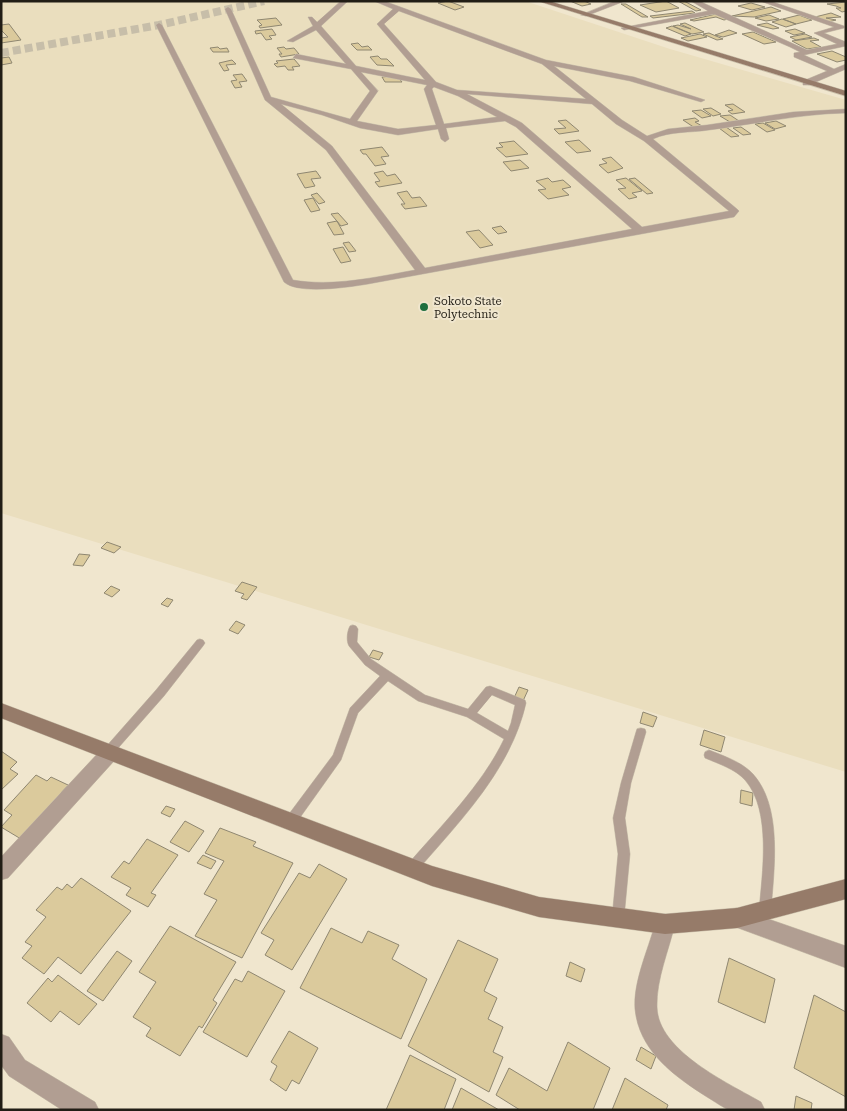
<svg xmlns="http://www.w3.org/2000/svg" width="847" height="1111" font-family="'Roboto Serif',serif">
	<style>
		.built { fill: #eadebe }
		.building { fill: #dbca9c; stroke: #8f8771 }
		.lines { fill: none; stroke-linecap: round; stroke-linejoin: round }
		.street-tunnel { stroke: #c7bea9; stroke-width: 8; stroke-dasharray: 8 4; stroke-linecap: butt }
		.lane-casing { stroke: #cbc2ad; stroke-width: 1 }
		.street-casing { stroke: #cbc2ad; stroke-width: 1 }
		.secondary-casing { stroke: #cbc2ad; stroke-width: 1 }
		.lane { fill: #b19e92; fill-rule: evenodd }
		.street { fill: #b19e92; fill-rule: evenodd }
		.secondary { fill: #967b69; fill-rule: evenodd }
		.poi-dot { fill: #1f6f3f; stroke: #f0e6ce; stroke-width: 2 }
		.labels { text-anchor: middle; dominant-baseline: central; stroke-width: 4; stroke-linejoin: round; paint-order: stroke }
		.far-poi-label { font-size: 11px; fill: #211d15; stroke: #f0e6ce; text-anchor: start }
	</style>
	<rect width="100%" height="100%" fill="#f0e6ce"/>
	<path class="built" d="M1,1H525L670,49L846,100V772L1,513Z"/>
	<path class="building" d="M448,1L464,7L455,10L438,3Z
		M570,1H584L591,4L582,6Z
		M666,1L679,8L656,12L640,5Z
		M678,1H684L701,10L696,11Z
		M846,2V11L842,12L836,8H841L836,6L827,4Z
		M751,3L765,7L752,10L738,6Z
		M621,4H626L648,17H642Z
		M771,7L781,11L754,17L732,16Z
		M692,11L695,13L653,18L650,16Z
		M831,13L841,17L826,18L836,20L828,22L815,17Z
		M716,14L728,19L724,20L716,17L694,21L690,20Z
		M769,15L779,19L766,21L755,18Z
		M799,15L812,20L796,24L783,19Z
		M276,18L282,25L260,28L259,26L262,25L257,20Z
		M782,19L796,24L786,27L772,22Z
		M685,23L704,32L692,34L673,26L678,25L691,29L680,24Z
		M767,23L779,28L773,29L757,25Z
		M9,24L21,40L1,43V38L8,37L1,30V25Z
		M672,26L691,34L685,36L666,28Z
		M272,29L276,35L269,36L272,39L266,40L261,33L256,34L255,31Z
		M795,29L805,33L794,35L785,31Z
		M729,30L737,33L723,37L715,35Z
		M753,32L776,42L764,44L742,34Z
		M709,33L723,39L717,40L703,34Z
		M700,34L707,37L688,41L681,38Z
		M805,34L812,37L796,40L790,37Z
		M814,38L819,40L810,41L821,47L807,49L792,41Z
		M358,43L362,47L368,46L372,50H357L351,44Z
		M218,47L220,49L227,48L229,52H213L210,48Z
		M284,47L286,49L294,48L299,54L281,57L279,54H282L277,48Z
		M832,51L846,57V60L837,62L817,54Z
		M378,56L381,59H387L394,66L377,65L370,57Z
		M9,57L12,63L1,65V58Z
		M294,59L300,66L292,67L294,70H288L285,66L277,67L274,64L278,63L276,61Z
		M232,60L236,64L226,65L229,70L224,71L219,63Z
		M242,74L247,81L239,82L242,87L235,88L231,81L237,80L233,75Z
		M391,76L398,77L402,82H385L382,77Z
		M733,104L745,112L732,114L728,111L733,110L725,105Z
		M711,108L721,114L713,116L703,109Z
		M701,110L711,116L702,118L692,111Z
		M730,115L739,121L730,122L720,116Z
		M695,118L699,121L695,122L702,126L695,128L683,120Z
		M566,120L579,131L559,134L554,129L566,128L558,121Z
		M776,121L786,126L775,129L765,123Z
		M763,123L775,130L767,132L755,124Z
		M726,127L739,136L731,137L719,128Z
		M741,127L751,134L743,135L733,128Z
		M579,140L591,151L577,153L565,142Z
		M514,141L528,154L506,157L496,148L503,147L499,143Z
		M382,147L389,156L381,157L386,164L375,166L366,154H363L360,150Z
		M611,157L623,168L608,173L599,165L607,163L602,159Z
		M520,160L529,168L511,171L503,162Z
		M316,171L321,178L311,179L315,186L305,188L297,174Z
		M383,171L387,176L395,174L402,183L379,187L375,182L380,181L374,173Z
		M548,178L552,182L563,180L571,187L562,189L569,195L548,199L538,190L546,189L536,181Z
		M626,178L642,191L632,193L637,197L629,199L618,189L626,188L616,180Z
		M635,178L653,193L647,194L629,179Z
		M407,191L412,198L420,197L427,206L405,209L401,204H405L397,193Z
		M317,193L325,202L319,204L311,195Z
		M313,198L320,210L311,212L304,200Z
		M338,213L348,224L341,226L331,214Z
		M337,221L344,234L334,235L327,223Z
		M501,226L507,232L498,234L492,228Z
		M479,230L493,245L480,248L466,232Z
		M349,242L356,251L349,252L343,243Z
		M343,247L351,261L341,263L333,249Z
		M107,542L121,547L114,553L101,548Z
		M79,554L90,555L83,566L73,565Z
		M242,582L257,587L247,600L241,598L244,594L235,591Z
		M111,586L120,590L112,597L104,593Z
		M167,598L173,600L168,607L161,604Z
		M236,621L245,625L238,634L229,630Z
		M373,650L383,653L379,660L369,657Z
		M519,687L528,690L523,701L514,698Z
		M643,712L657,717L653,727L640,723Z
		M704,730L725,737L721,752L700,745Z
		M1,751L17,762L10,769L18,774L1,790Z
		M36,775L47,781L51,777L68,785L21,839L1,827L12,815L4,810Z
		M741,790L753,793L752,806L740,803Z
		M166,806L175,809L170,817L161,813Z
		M185,821L204,831L189,852L170,842Z
		M220,828L256,842L253,846L293,863L242,958L195,936L217,900L204,894L224,861L205,853Z
		M147,839L178,855L151,893L156,895L148,907L126,895L131,888L111,877L124,861L129,864Z
		M203,855L216,861L211,869L197,863Z
		M319,864L347,879L292,970L265,955L274,940L261,933L299,873L310,878Z
		M81,878L131,911L81,974L58,957L44,974L22,958L32,946L25,942L46,917L36,910L57,887L62,890L67,884L72,888Z
		M170,926L236,962L213,1000L217,1003L202,1028L199,1026L180,1056L146,1036L151,1028L133,1017L156,982L139,972Z
		M331,928L362,943L368,931L399,945L392,959L427,979L401,1039L300,988Z
		M458,940L498,959L484,991L497,998L488,1019L503,1027L493,1052L503,1057L489,1092L408,1046Z
		M117,951L132,961L103,1001L87,991Z
		M729,958L775,979L765,1023L718,1002Z
		M570,962L585,969L581,982L566,976Z
		M248,971L285,991L247,1057L203,1032L235,979L242,982Z
		M58,975L97,1004L79,1025L60,1011L51,1022L27,1003L48,978L52,982Z
		M814,995L846,1012V1097L794,1068Z
		M289,1031L318,1048L299,1084L292,1080L286,1091L270,1080L277,1066L271,1062Z
		M568,1042L610,1068L593,1110H520L496,1095L509,1068L547,1091Z
		M641,1047L656,1056L651,1069L636,1060Z
		M410,1055L456,1079L444,1110H386Z
		M625,1078L668,1105L666,1110H612Z
		M461,1088L499,1110H452Z
		M796,1096L812,1103L811,1110H794Z"/>
	<g class="lines">
		<path class="street-tunnel" d="M1,53L159,25L264,1"/>
		<defs>
			<path id="lane" d="M353,625L356,626L358,629L357,642L371,659L425,695L468,709L486,687L490,686L525,700L526,703C511,770 459,822 416,872L412,874L408,872L406,868L408,864C440,827 483,784 504,739L467,717L418,701L388,681L358,713L341,760L294,826L290,827L286,826L284,822L286,818L333,755L350,708L380,676L365,665L349,646C346,641 347,631 350,626ZM492,695L515,705L511,723L508,731L477,713Z
				M200,639L203,640L205,643L203,646L164,696L112,755L108,757L104,755L103,752L104,749L156,690L197,640Z
				M641,728L645,729L646,732L631,783L625,818L630,854L624,918L622,922L618,924L614,922L612,918L618,854L613,818L621,783L636,732L637,729Z
				M709,750C724,756 742,762 753,774C783,807 774,870 771,911L769,915L765,917L761,915L759,911C762,874 772,811 745,780C735,769 719,764 705,758L704,755L705,752Z"/>
			<path id="street" d="M341,1H348L321,26L356,66L425,80L377,24L393,9L374,1H384L546,60L634,77L705,100L701,102L630,81L554,66L622,120L647,136L668,129L707,125L793,112L846,109V113C799,114 755,124 709,130C690,133 670,131 653,139L737,209L739,211L734,217L368,284C350,287 298,295 284,282L156,25L159,23L162,25L293,280C333,287 376,277 415,270L326,150L265,100L225,9L228,7L231,9L271,97L350,119L370,91L351,69L293,58L296,54L346,64L316,30L293,42L287,41L313,26L308,17H312L317,22ZM399,11L542,64L586,99L457,90L436,82L384,24ZM361,72L427,85L424,89L436,125L398,129L357,121L378,91ZM434,87L458,96L497,117L444,124L432,89ZM467,94L592,104L616,124L644,141L729,211L642,227L522,123ZM281,104L322,115L360,128L398,135L438,129L441,139L445,142L449,139L446,128L505,121L516,127L632,229L425,268L332,146Z
				M615,1H625L586,16L581,15Z
				M691,1H699L807,50L837,44L814,33L834,27L760,1H770L844,26V28L824,33L846,42V46L804,55L834,69L846,64V69L809,85H803V81L827,71L794,57V53L800,52L790,47L714,14L624,30L621,28L708,11Z
				M108,744L114,746L118,754L115,760L8,878L1,880V857L99,752L102,746Z
				M737,908L846,946V968L730,925L727,918L730,911Z
				M665,914L672,917L675,924C669,950 656,980 657,1007C658,1051 728,1083 761,1102L765,1110C754,1110 741,1111 730,1110C723,1108 714,1101 707,1097C674,1076 639,1051 635,1009C633,982 648,950 655,924L658,917Z
				M1,1034L9,1037L25,1060L95,1102L99,1110H62L9,1076L1,1065Z"/>
			<path id="secondary" d="M538,1H549L846,91V96Z
				M1,703L432,866L539,897L665,914L737,908L846,879V899L737,928L665,934L539,917L432,886L1,718Z"/>
		</defs>
		<use href="#lane" class="lane-casing"/>
		<use href="#street" class="street-casing"/>
		<use href="#secondary" class="secondary-casing"/>
		<use href="#lane" class="lane"/>
		<use href="#street" class="street"/>
		<use href="#secondary" class="secondary"/>
	</g>
	<circle class="poi-dot" cx="424" cy="307" r="5"/>
	<g class="labels">
		<g class="far-poi-label">
			<text x="434" y="301">Sokoto State<tspan x="434" dy="13">Polytechnic</tspan></text>
		</g>
	</g>
	<rect width="847" height="1111" fill="none" stroke="#211d15" stroke-width="5"/>
</svg>
